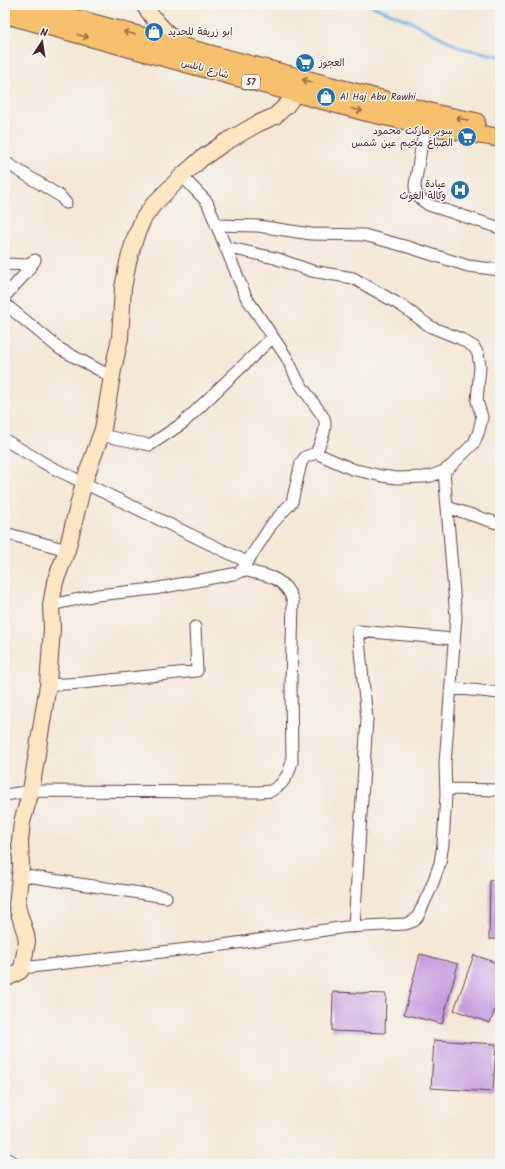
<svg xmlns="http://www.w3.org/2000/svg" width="505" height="1169" font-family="Kalam,'Playpen Sans Arabic',sans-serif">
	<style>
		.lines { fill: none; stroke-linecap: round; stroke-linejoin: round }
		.stream { stroke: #70aee3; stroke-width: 3 }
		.building { fill: #c59ddf }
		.street-casing { stroke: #643d45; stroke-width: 13 }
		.secondary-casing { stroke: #643d45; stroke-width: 18 }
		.primary-casing { stroke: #643d45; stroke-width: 20 }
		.street { stroke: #fff; stroke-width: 11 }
		.secondary { stroke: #fce6c4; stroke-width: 16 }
		.primary { stroke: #f7c06c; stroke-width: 18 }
		.oneway { stroke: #986748 }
		.labels { text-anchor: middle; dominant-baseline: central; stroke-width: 3; stroke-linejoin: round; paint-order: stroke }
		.shield { fill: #f6f6f2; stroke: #7e6067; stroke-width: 1 }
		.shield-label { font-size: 9px; font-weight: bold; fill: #4a1f2b }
		.poi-label { font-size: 10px; fill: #4a1f2b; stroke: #f6f6f2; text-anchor: start }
		.street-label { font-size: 10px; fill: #4a1f2b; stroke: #f6f6f2 }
	</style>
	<rect width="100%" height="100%" fill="#f6f6f2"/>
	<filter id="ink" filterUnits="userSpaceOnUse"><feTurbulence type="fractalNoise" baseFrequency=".025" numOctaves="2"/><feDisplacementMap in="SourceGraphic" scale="8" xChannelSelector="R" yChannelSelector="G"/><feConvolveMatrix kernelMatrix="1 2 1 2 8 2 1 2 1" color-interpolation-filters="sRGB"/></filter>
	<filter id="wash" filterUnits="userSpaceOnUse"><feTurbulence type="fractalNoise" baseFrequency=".012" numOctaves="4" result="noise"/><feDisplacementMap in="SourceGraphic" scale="16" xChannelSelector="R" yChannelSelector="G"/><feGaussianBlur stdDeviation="0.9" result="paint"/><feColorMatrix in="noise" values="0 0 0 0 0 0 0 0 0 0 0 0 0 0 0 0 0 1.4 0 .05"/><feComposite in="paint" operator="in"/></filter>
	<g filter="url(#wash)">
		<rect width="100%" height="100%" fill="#f4e8d6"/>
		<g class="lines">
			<path class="stream" d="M370,5L414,23L461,48L500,56"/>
		</g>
		<g id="blocks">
			<path class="building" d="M490,880L500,881V939H489Z
				M420,954L458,964L442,1024L404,1014Z
				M474,955L500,964V996L490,1023L454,1010Z
				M333,992L386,994L385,1033L332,1031Z
				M434,1040L496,1044L493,1092L431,1088Z"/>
		</g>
	</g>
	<g filter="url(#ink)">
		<use href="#blocks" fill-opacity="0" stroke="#643d45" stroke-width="1"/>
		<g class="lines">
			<defs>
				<path id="street" d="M425,125L415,185C415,196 421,200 429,205L500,228
					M5,162L60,196L66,203
					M182,176L207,202L246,297L287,358L298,381L324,418C328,429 320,443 316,453L352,469L382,476L397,478L424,477L431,476L444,471L452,465L474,443L479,431L482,417L477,401L480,366L478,354L474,347L461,339L431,327L402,306L353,278L312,271L275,258L225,247
					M216,225L258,226L311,234L364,235L408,247L468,266L500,270
					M5,264L26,265L35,260L26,273L5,296
					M5,304L60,349L112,377
					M100,435L150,445L183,423L273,337
					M5,440L49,466L247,562
					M447,507L500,524
					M5,533L67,550
					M51,605L97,595L154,589L238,573L242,570L272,524L292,502L301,463L305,457L316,453
					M48,685L82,683L197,671L195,627
					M451,688L500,693
					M446,789L500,790
					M5,795L31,791L259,792L271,791L281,784L288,774L292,762L291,685L293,601C285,576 265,575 242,570
					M20,875L166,897
					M354,927L367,719L358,631L454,639
					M22,968L223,945L346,927L405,924L414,921L418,916L431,888L440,863L443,844L446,795L445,764L456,617L444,471
					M5,1158L17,1164"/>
				<path id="secondary" d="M144,5C155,22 167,35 184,47
					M5,979L20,971L22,968L27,942L26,935L19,913L17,905L21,867L20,841L22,822L31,791L48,685L52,628L51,605L55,582L67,550L84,482L103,429L113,370L120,338L123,288L128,262L135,238L143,219L154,204L182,176L201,159L224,143L257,124L275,116L287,105L295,94"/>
				<path id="primary" d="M23,5L436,114L476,122
					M5,14L367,112L425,125L500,138"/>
			</defs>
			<use href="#street" class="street-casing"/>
			<use href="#secondary" class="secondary-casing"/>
			<use href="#primary" class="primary-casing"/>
			<use href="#street" class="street"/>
			<use href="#secondary" class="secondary"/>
			<use href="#primary" class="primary"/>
		</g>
		<defs><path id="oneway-shaft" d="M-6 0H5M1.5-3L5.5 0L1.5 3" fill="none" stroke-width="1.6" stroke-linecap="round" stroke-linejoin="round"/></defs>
		<g class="oneway">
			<use href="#oneway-shaft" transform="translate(129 33) rotate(-165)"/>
			<use href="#oneway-shaft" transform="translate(83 36) rotate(15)"/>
			<use href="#oneway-shaft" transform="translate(308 81) rotate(-165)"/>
			<use href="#oneway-shaft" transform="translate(357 110) rotate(14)"/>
			<use href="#oneway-shaft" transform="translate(462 119) rotate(-169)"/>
		</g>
	</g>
	<defs>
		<symbol id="shop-disc" viewBox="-11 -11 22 22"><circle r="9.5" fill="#1f6fb2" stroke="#f6f6f2"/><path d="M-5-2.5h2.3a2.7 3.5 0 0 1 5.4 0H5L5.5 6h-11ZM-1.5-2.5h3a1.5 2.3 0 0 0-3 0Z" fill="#fff"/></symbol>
		<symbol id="supermarket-disc" viewBox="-11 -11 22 22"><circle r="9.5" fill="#1f6fb2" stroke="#f6f6f2"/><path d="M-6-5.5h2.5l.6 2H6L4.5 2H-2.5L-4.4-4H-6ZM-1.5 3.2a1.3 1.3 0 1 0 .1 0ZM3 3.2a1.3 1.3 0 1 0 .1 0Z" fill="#fff"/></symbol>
		<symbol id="hospital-disc" viewBox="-11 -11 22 22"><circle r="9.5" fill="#1f6fb2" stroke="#f6f6f2"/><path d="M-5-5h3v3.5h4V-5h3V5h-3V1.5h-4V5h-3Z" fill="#fff"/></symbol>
	</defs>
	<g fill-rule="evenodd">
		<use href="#shop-disc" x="143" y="21" width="22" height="22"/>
		<use href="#supermarket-disc" x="294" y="52" width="22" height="22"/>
		<use href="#shop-disc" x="315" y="86" width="22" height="22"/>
		<use href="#supermarket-disc" x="456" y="126" width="22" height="22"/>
		<use href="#hospital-disc" x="449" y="179" width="22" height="22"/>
	</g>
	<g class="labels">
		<rect class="shield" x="242" y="75" width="18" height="14" rx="3"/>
		<g class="shield-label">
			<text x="251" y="82">57</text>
		</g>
		<g class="poi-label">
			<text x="168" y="32">ابو زريفة للحديد</text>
			<text x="319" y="63">العجوز</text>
			<text x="340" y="97">Al Haj Abu Rawhi</text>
			<text x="453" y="131" text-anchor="end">سوبر ماركت محمود<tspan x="453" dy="12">الصباغ مخيم عين شمس</tspan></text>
			<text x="446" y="184" text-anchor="end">عيادة<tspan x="446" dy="12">وكالة الغوث</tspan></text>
		</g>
		<g class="street-label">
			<text transform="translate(205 69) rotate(15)">شارع نابلس</text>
		</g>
	</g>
	<rect width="505" height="1169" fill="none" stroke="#f6f6f2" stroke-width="20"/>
	<g transform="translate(42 42) rotate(12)" stroke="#f6f6f2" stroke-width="3" paint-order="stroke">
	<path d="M0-3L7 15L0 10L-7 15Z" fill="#4a1f2b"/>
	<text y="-6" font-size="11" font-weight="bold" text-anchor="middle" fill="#4a1f2b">N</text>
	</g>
</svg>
